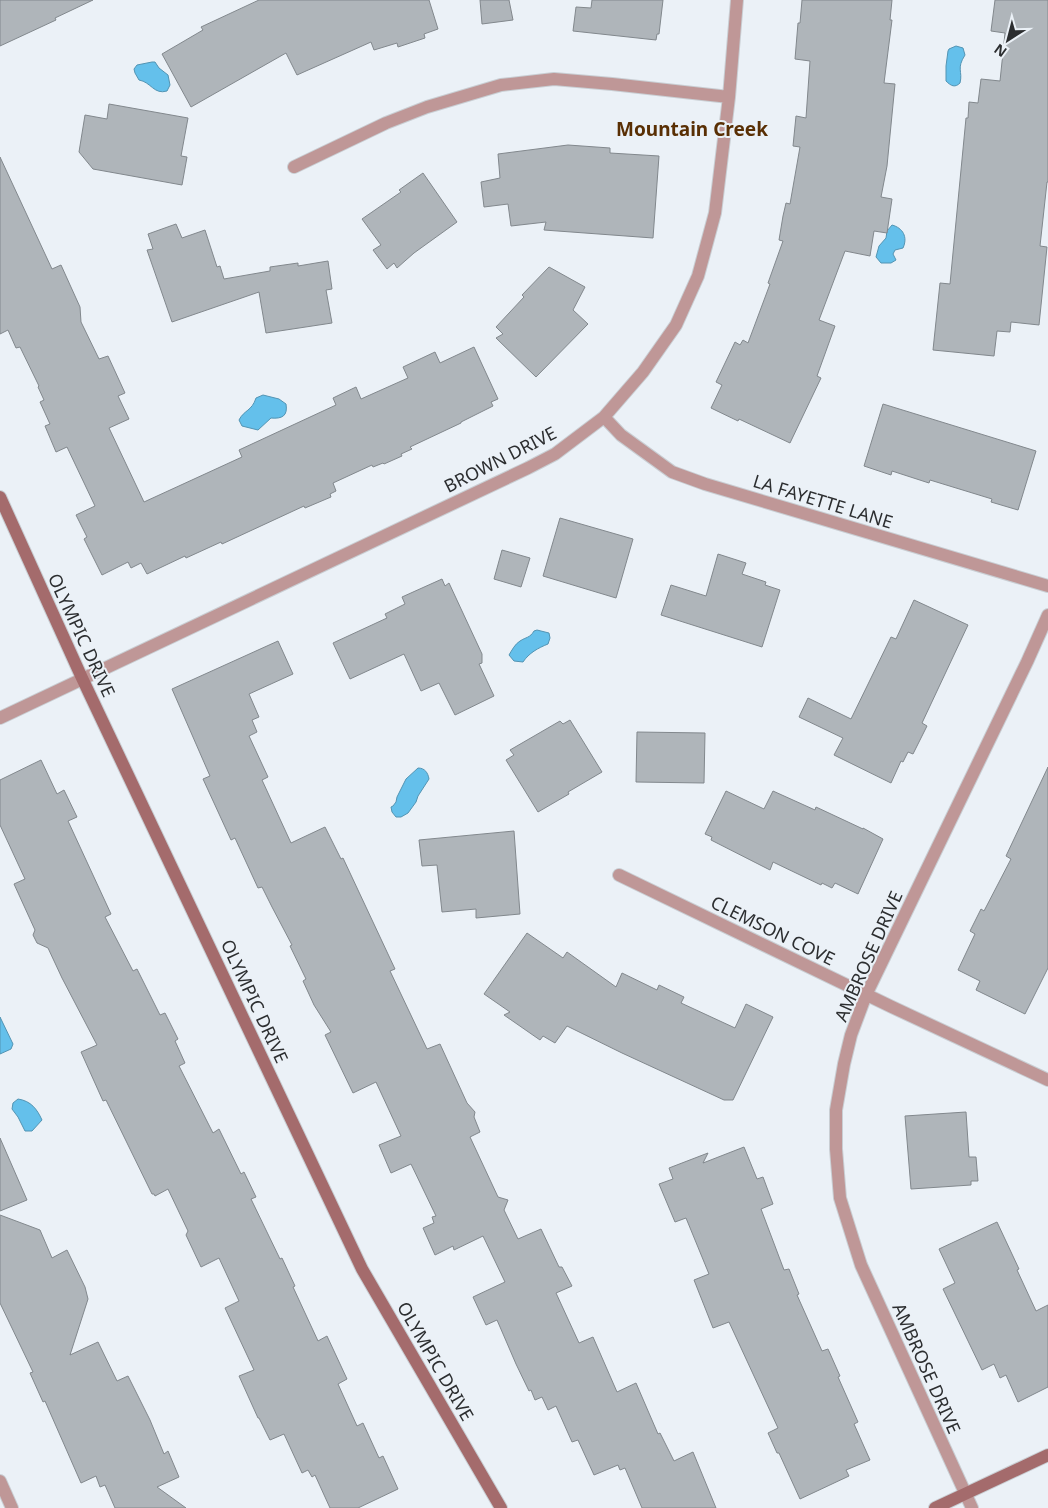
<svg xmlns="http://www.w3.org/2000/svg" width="1048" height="1508" font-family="'Noto Sans',sans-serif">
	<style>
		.water { fill: #64c0eb; stroke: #5394b3 }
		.building { fill: #afb5ba; stroke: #82888d }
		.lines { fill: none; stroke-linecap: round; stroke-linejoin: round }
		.street-casing { stroke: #c9ced3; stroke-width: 14 }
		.secondary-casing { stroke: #c9ced3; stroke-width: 14 }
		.street { stroke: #bf9797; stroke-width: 12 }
		.secondary { stroke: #a46b6c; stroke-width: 12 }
		.labels { text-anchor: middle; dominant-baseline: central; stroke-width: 4; stroke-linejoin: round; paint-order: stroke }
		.street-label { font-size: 18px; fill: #2c2e30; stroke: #ebf1f7 }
		.neighbourhood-label { font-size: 19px; font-weight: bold; fill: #592f04; stroke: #ebf1f7 }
	</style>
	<rect width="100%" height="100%" fill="#ebf1f7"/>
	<path class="water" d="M956,46L963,48L965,55C956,69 963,71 960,83C955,88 951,86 946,81V66L948,51L949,49Z
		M152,62H155L159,68L168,75L170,85L167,91C154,95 151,82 139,80L135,73L134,69L137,65Z
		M892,225C903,228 908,237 903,248L895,250L893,254L896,260L891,263H881L876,257L879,246L886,238L887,231Z
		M263,395L279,399L286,404C288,416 282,419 271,418L258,430L242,426L239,420C244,410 252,411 256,398Z
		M537,630L549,633L550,638L548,644C538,648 529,653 523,662L514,661L509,655C512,650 515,644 520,641C526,637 530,638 534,631Z
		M418,768C425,768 428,773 429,779L418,796L416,802L408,813L401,817H396L392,812L391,807L393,806L396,802L397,797L406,779Z
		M0,1017L13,1044L11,1049L0,1054Z
		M18,1099C31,1101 37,1109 42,1120L32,1131H25L18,1117L12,1109L13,1103Z"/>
	<path class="building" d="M0,0H93L55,18L56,20L0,46Z
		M259,0H429L438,29L424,34L425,38L398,47L397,43L374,50L371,42L297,75L286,53L191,107L162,54L203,30L201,27Z
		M480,0H509L513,20L482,24Z
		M592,0H663L659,34H657L656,40L573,31L576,7L591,8Z
		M802,0H892L890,20H892L884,83L895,84L887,166L881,197L892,199L887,233L874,231L870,256L845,251L819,320L835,326L817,376L821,378L790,443L739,419L738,421L711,408L722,385L716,382L735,342L740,345L743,340L748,343L770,284L768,283L783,241L779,240L783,216L786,203L790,204L800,147L793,146L796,116L806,118L810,61L795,59L798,23H800Z
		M995,0H1048V182H1047L1040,246L1047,247L1039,325L1011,322L1010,332L997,331L994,356L933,350L940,283L950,284L966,118H968L969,102L978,103L981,79L1000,81L1005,33L991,31Z
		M109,104L188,118L181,156L187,157L182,185L93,169L79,152L85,115L107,119Z
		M568,145L610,148V153L659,156L653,238L544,230L546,222L511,226L508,204L484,207L481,182L500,178L498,154Z
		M0,157L52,269L61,265L80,307L81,322L99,359L108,356L125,393L118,396L129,419L109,428L144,502L242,457L239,450L336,405L333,398L356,387L361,399L408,378L403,367L435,352L440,363L474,347L498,399L491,402L493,406L461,422V423L410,447L412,449L401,454L402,456L384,464L383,463L373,467L372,465L333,483L336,491L330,494L331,497L305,508L304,506L222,544L221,542L186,558L185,556L147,574L141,563L131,568L128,562L102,575L84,539L87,537L76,515L95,506L67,447L56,452L45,426L50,424L40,402L44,400L38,387L39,386L20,347L16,348L8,330L0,334Z
		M423,173L457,222L414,253L397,268L394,263L387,269L373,250L381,245L362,219L401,192L399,190Z
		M176,224L182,238L205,230L217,267L220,266L224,279L270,271V267L298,263V266L328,261L332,289L326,290L332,323L266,333L259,292L172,322L147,250L153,249L148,234Z
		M549,267L585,287L573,310L588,324L536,377L496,338L503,334L496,327L524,297L522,295Z
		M883,404L1036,451L1018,510L991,502L992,499L930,480L929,483L892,471L891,475L864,466Z
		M560,518L633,539L616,598L543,576Z
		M502,550L530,558L521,587L494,579Z
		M718,554L746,563L742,574L766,582L765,585L780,590L762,647L661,615L671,585L706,596Z
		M442,579L445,586L449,583L482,654V663L479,664L494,696L455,715L439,683L421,691L404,654L350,679L333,643L387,618L385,614L405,604L402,597Z
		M914,600L968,625L922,723L927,726L913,754L908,752L903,762L901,761L891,783L834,755L843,738L799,717L808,698L851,719L891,637L896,639Z
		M278,641L293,674L249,694L259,717L252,720L257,732L249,736L268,777L262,780L291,843L325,827L341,859L343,858L395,969L390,971L427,1049L440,1044L467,1103L475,1112L474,1117L480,1132L470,1137L498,1197L508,1200L504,1210L518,1239L541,1229L559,1267H562L572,1286L556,1293L579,1343L593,1337L617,1392L636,1383L658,1434L660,1433L674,1461L693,1452L716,1508H642L625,1468L620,1470L618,1465L594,1475L578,1440L572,1442L556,1406L548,1410L542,1397L535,1400L531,1390L529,1391L516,1364L497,1320L486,1325L473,1297L505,1282L483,1236L454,1250L453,1246L435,1255L423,1228L434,1223L432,1217L436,1216L411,1164L391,1173L379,1145L401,1136L376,1082L353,1093L325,1035L331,1032L314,1005L303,981L306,979L290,946L292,945L272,907L262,887L258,888L235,838L231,840L203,779L210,776L172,689Z
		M570,720L602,772L568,792L569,794L538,812L506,760L514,755L510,750L560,721L563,724Z
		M637,732L705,733L704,783L636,782Z
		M41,760L57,794L64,790L77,817L68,821L111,914L105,917L133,971L137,969L160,1015L165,1013L178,1039L175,1041L185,1063L179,1066L213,1133L219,1129L241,1174L244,1172L256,1197L251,1199L280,1259L282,1258L295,1286L293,1287L318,1341L327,1336L347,1379L338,1384L357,1426L363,1423L379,1458L383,1456L398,1489L358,1508H330L315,1475L312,1477L308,1470L302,1473L284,1434L270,1440L259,1418H258L239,1376L254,1370L225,1308L239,1301L219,1258L201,1267L186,1235L188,1231L168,1189L155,1196L154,1194H152L106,1100L103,1101L81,1052L97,1045L62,978L48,948L37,943L33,935L35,930L14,884L25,879L0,825V780Z
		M1048,767V968L1025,1014L976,990L980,981L958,970L975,934L970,931L981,909L984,911L1011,859L1006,856Z
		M726,791L764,809L773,791L815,810L816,807L863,829V828L883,839L858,894L835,883L832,888L822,883L821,885L773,862L770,870L711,840L712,837L705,834Z
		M514,831L520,914L476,918V909L442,912L437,865L422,866L419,840Z
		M527,933L563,958L567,952L616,987L622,973L657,990L659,985L684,997L681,1003L735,1028L746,1004L773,1017L733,1100H724L622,1053L567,1026L555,1043L543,1036L540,1040L504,1015L510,1012L484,994Z
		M966,1112L969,1157H976L978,1181H971V1185L911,1189L905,1116Z
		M0,1138L27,1200L0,1211Z
		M744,1147L757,1179L763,1177L773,1204L761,1209L784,1270L789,1269L799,1294L797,1295L822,1351L828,1349L840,1376L838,1377L858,1422L854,1424L870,1460L846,1470L849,1476L800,1499L779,1453H777L768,1433L778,1428L729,1322L713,1328L694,1280L709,1274L686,1218L675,1222L659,1184L673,1179L669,1168L708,1153L703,1163Z
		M0,1215L40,1230L52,1258L67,1250L85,1287L88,1299L70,1355L98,1342L117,1381L128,1376L150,1420L164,1454L168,1451L179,1477L157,1487L186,1508H115L105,1485L100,1487L96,1476L81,1483L45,1401L43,1402L30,1373L33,1372L0,1303Z
		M997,1222L1019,1269L1017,1270L1036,1311L1048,1305V1387L1018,1402L1006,1375L1000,1378L994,1364L982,1370L943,1289L955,1283L939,1249Z"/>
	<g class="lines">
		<defs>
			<path id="street" d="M294,167L386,123L427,107L501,85L554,79L612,84L729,97
				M604,417L621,435L672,472L705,484L1048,586
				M0,718L528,468L555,454L604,417L643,372L676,325L698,276L715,213L729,97L737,0
				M619,875L892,1007L1048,1080
				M0,1481L12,1508
				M972,1508L861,1265L840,1198L836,1149V1110L844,1064L851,1035L866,995L1027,662L1048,615"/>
			<path id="secondary" d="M0,497L82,678L362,1269L501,1508
				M935,1508L1048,1455"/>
		</defs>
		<use href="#street" class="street-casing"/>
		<use href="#secondary" class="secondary-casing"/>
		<use href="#street" class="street"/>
		<use href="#secondary" class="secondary"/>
	</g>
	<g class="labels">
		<g class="street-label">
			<text transform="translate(500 459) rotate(-27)">BROWN DRIVE</text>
			<text transform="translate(823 501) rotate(17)">LA FAYETTE LANE</text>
			<text transform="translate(82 635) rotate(65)">OLYMPIC DRIVE</text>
			<text transform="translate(773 930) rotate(26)">CLEMSON COVE</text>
			<text transform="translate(868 956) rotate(-66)">AMBROSE DRIVE</text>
			<text transform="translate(255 1001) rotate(65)">OLYMPIC DRIVE</text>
			<text transform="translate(436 1361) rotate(60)">OLYMPIC DRIVE</text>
			<text transform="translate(927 1368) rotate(66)">AMBROSE DRIVE</text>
		</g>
		<g class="neighbourhood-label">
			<text x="692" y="129">Mountain Creek</text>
		</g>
	</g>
	<g transform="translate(1008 40) rotate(216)" stroke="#ebf1f7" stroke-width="4" paint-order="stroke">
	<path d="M0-4L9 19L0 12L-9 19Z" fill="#2c2e30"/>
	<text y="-8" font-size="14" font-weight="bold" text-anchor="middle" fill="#2c2e30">N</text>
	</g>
</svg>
